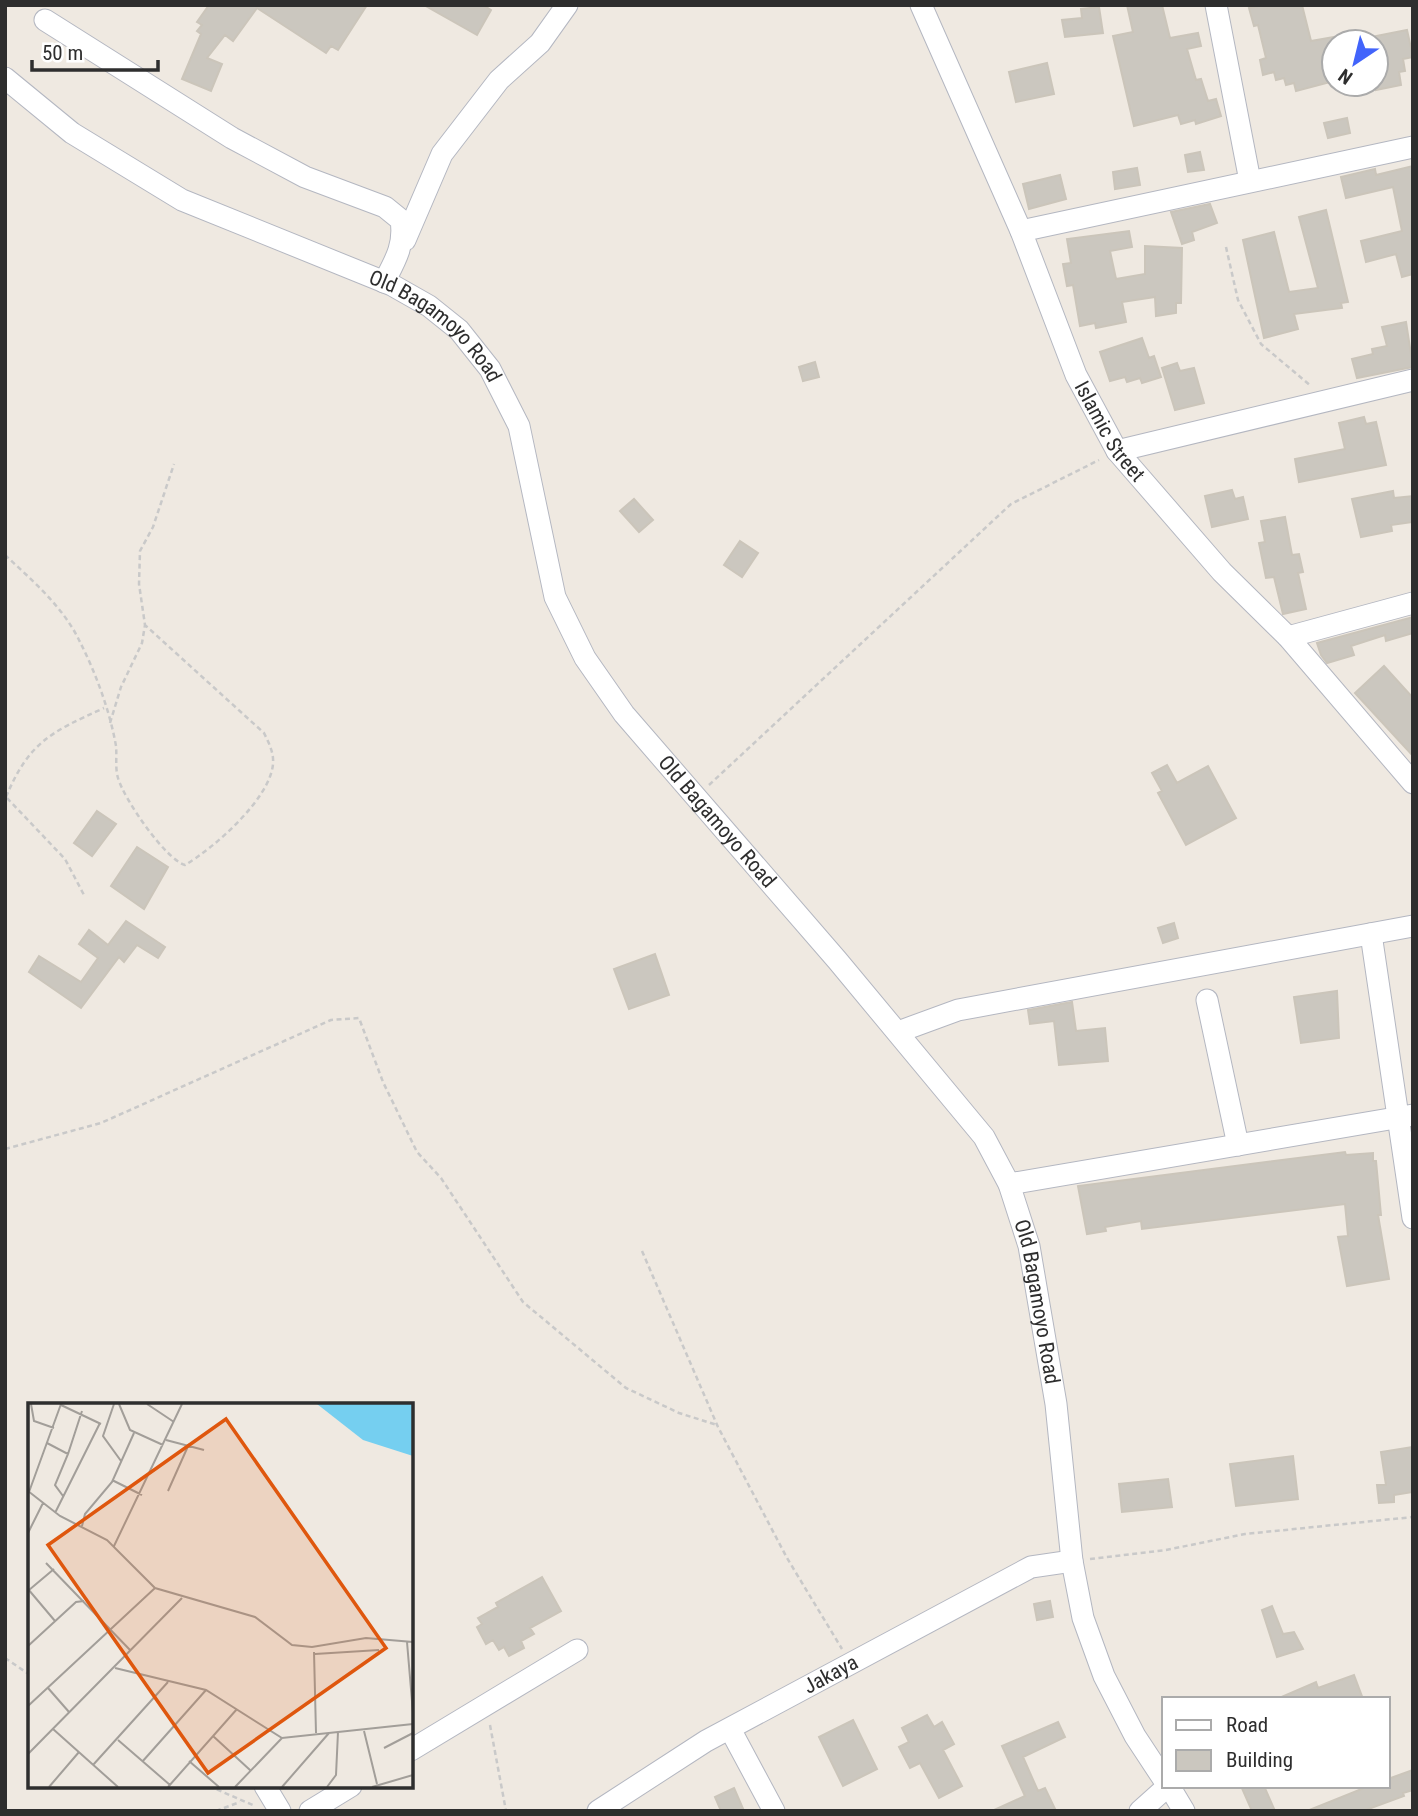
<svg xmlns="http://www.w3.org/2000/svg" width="1418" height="1816" font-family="'Roboto Condensed',sans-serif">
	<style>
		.building { fill: #cbc7bf; stroke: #cbc5ba; stroke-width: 2 }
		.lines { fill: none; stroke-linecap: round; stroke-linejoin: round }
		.minor-casing { stroke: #b4b7c1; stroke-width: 23 }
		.path { stroke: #c9c9c9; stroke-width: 2.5; stroke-dasharray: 5 3.5; stroke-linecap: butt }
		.minor { stroke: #fff; stroke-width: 21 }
		.labels { text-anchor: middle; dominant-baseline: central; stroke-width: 5; stroke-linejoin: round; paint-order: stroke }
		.street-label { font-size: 21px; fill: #2e2e2e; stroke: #fff }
		.inset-road { fill: none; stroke: #a29e99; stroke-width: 2 }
		.view { fill: #df570e; fill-opacity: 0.15; stroke: #df570e; stroke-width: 3.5 }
		.inset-edge { fill: none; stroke: #2e2e2e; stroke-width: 3.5 }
	</style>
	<rect width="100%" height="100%" fill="#efe9e1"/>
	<path class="building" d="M209,5H367L338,50L331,46L326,53L257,8L233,41L225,35L207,58L222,64L211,91L182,79L201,34L197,31L202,25L197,22Z
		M424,5H483L491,10L477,35Z
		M1127,5H1162L1170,38L1198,33L1201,46L1187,49L1196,80L1201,79L1208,101L1216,99L1221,116L1196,124L1195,120L1181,124L1178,115L1134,126L1113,36L1133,32Z
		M1263,5H1302L1311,41L1334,37V81L1296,91L1294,83L1286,85L1284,78L1276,80L1274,72L1263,75L1260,60L1266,58L1258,25L1254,26L1249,8Z
		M1099,7L1103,33L1065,37L1062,20L1082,18L1081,9Z
		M1407,30L1413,57L1403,59L1405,71L1399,72L1401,85L1376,90V36Z
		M1047,63L1054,94L1016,102L1009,72Z
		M1347,118L1350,133L1328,138L1324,123Z
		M1200,152L1204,170L1188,172L1185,155Z
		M1413,166V274L1402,277L1396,254L1366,262L1361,241L1402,231L1393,187L1346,198L1341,177L1375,169L1376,175Z
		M1137,168L1140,185L1115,189L1113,172Z
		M1060,175L1066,199L1029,209L1023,184Z
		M1210,204L1217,223L1192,232L1194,240L1182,244L1171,212Z
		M1326,210L1348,302L1341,303L1342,308L1294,314L1298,329L1264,338L1243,240L1274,232L1289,292L1318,288L1299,217Z
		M1129,231L1132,247L1110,251L1116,279L1145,274V246L1182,248L1181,303H1176V313L1156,316L1155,297L1122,302L1126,322L1096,328L1095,323L1080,326L1073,285L1067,286L1063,264L1071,263L1067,239Z
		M1406,322L1413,367L1357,378L1352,359L1373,354L1372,349L1387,346L1382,327Z
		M1142,338L1149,358L1154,356L1161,377L1142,383L1140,378L1127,382L1125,377L1110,381L1100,352Z
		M815,362L819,377L803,381L799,367Z
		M1177,363L1180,371L1194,368L1204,403L1175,410L1162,368Z
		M1364,417L1366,424L1376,422L1386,465L1299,482L1295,459L1345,449L1339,423Z
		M1232,490L1235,499L1243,497L1248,519L1212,527L1205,496Z
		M1393,491L1394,498L1413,496V522L1391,525L1392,531L1361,537L1352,499Z
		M634,499L653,520L639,532L620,511Z
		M1285,517L1292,555L1299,554L1303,572L1298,573L1306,609L1283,614L1274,577L1266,578L1259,543L1265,542L1261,521Z
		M740,541L758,553L742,577L724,565Z
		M1413,617V633L1386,641L1385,635L1351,646L1354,655L1327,663L1321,655L1317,643Z
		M1384,666L1413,698V756L1355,693Z
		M1167,765L1177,783L1208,766L1236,818L1186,845L1158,793L1162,791L1152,773Z
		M97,811L116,824L92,856L74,843Z
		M137,847L168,867L144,909L111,886Z
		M126,921L165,947L158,958L137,945L124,962L119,957L81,1008L29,972L39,956L81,982L98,958L79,944L89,930L108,945Z
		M1174,923L1178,938L1163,943L1158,928Z
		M655,954L669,995L629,1009L614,969Z
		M1337,991L1339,1038L1301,1043L1294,997Z
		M1072,1002L1076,1031L1105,1028L1108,1061L1059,1065L1054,1021L1030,1024L1028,1010Z
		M1345,1152L1346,1155L1373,1153V1161H1376L1381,1215H1378L1389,1279L1347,1286L1338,1237L1348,1236L1345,1204L1142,1229L1141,1221L1105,1227L1106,1231L1087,1234L1078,1186Z
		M1413,1447V1492L1394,1495V1502L1379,1503L1377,1485H1386L1381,1452Z
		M1293,1456L1298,1499L1236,1506L1230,1464Z
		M1168,1479L1172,1507L1122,1512L1119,1484Z
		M542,1577L561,1611L530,1628L534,1634L521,1641L524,1648L509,1656L504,1647L499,1650L493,1640L486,1644L477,1627L482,1624L478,1618L498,1607L496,1603Z
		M1050,1601L1053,1617L1037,1620L1034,1604Z
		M1272,1606L1283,1634L1294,1632L1303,1649L1277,1657L1262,1610Z
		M1354,1675L1363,1699H1277L1316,1682L1318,1688Z
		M927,1715L934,1727L942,1722L954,1744L943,1750L962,1786L939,1798L920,1763L910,1768L899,1747L909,1742L902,1728Z
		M853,1720L877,1769L843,1786L819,1737Z
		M1058,1722L1065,1737L1023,1757L1038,1791L1045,1788L1056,1811H992L1025,1796L1002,1746Z
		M1413,1770V1790L1403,1793L1404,1796L1363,1811H1307L1369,1786H1388V1779Z
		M1241,1786H1264L1275,1811H1252Z
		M734,1788L744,1811H721L715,1797Z"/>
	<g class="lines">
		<defs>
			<g id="minor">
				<path id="s1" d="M921,5L1021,231L1076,375L1117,451L1222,572L1288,637L1413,783"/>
				<path d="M1216,5L1250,181"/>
				<path d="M45,20L232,138L305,177L385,207L401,220C405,245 395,261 384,282"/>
				<path id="s2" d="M5,78L72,133L182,200L392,285L429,306L459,330L490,369L519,426L555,597L585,658L624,714L837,960L984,1137L1009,1184L1029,1246L1056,1404L1072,1561L1083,1618L1104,1676L1135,1736L1164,1780"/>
				<path d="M1021,231L1413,147"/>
				<path d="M405,240L442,154L499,80L540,43L567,5"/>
				<path d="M1117,451L1413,380"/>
				<path d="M1288,637L1413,603"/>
				<path d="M1371,934L1413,1218"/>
				<path d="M1207,1000L1238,1145"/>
				<path d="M898,1032L958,1010L1413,926"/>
				<path d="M1009,1184L1413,1115"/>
				<path d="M730,1729L774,1811"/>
				<path d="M411,1750L577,1650"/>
				<path d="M265,1786L280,1811"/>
				<path d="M1169,1786L1184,1811"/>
				<path d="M310,1811L351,1786"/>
				<path id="s3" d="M598,1811L706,1741L1031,1567L1072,1561"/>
				<path d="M1140,1811L1168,1786"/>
			</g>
		</defs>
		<use href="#minor" class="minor-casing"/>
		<path class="path" d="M1226,247L1238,300L1261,344L1311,386
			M5,555C32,580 63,607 79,640C95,671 110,711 116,746C117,756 115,768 118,778C124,799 165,859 185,865C214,848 270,799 273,764C274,753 269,743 264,733L145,625
			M110,723L121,687L142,643L145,625L139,584L140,551L153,527L174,464
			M709,785L1011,504L1099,460
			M6,797C29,742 51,732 104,708
			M7,798L65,859L84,895
			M5,1149L101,1123L331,1020L359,1018L383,1082L417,1152L441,1178L523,1302L626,1388L679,1413L717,1425
			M642,1251L718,1427L787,1558L842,1649
			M1090,1559L1166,1550L1245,1534L1413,1517
			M5,1658L30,1675
			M490,1725L506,1811
			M209,1786L255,1806
			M216,1811L240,1802"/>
		<use href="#minor" class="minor"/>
	</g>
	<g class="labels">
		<g class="street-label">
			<text stroke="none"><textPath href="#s2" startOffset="502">Old Bagamoyo Road</textPath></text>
			<text stroke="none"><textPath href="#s1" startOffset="467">Islamic Street</textPath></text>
			<text stroke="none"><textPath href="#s2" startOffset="1090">Old Bagamoyo Road</textPath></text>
			<text stroke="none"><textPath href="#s2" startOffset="1678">Old Bagamoyo Road</textPath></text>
			<text stroke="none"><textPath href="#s3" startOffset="270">Jakaya</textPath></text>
		</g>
	</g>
	<g transform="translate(28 1403)">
		<rect width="385" height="385" fill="#efe9e1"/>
		<path d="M289,1H385V53L335,37Z" fill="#75cff0"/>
		<path class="inset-road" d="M3,1L6,18L26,25M86,1L75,33L93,58M91,1L102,27L135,42M119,1L146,19M33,2L73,21M138,37L176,47M19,40L40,51L27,82L35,93M40,51L54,8M84,77L114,92M0,88L32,113L79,137L127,185L227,214L264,242L284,244L338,235L385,239M140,88L161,41M1,89L33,1M27,110L72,20M54,123L57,111L84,79L106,30M0,130L15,100M86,143L154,1M18,160L103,248M0,186L27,218M1,187L26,166M379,239L385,310M0,243L48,199L56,198M286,249L288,330M287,251L351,247M87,265L178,287L254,335L385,321M20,285L41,309M0,303L127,185M25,326L90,384M336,328L349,381M185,333L222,367M90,337L142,382M356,345L385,330M0,351L154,195M161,358L191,384M114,359L178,287M65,362L140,279M21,384L51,349M140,384L209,306M207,384L254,335M254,384L301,330M299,384L308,372L310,329M344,384L385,372"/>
		<path class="view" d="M198,16L358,245L180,370L20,142Z"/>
		<rect width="385" height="385" class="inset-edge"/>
	</g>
	<rect width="1418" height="1816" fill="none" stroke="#2e2e2e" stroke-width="14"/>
	<rect x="1162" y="1697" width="228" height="91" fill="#ffffff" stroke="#ababab" stroke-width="2"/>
	<rect x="1176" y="1720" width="35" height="10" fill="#ffffff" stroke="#ababab" stroke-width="2"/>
	<text x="1226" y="1732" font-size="21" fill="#2e2e2e">Road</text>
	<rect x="1176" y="1750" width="35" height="21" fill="#cbc7bf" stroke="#ababab" stroke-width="2"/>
	<text x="1226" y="1767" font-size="21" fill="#2e2e2e">Building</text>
	<g transform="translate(1355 63) rotate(215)"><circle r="33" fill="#ffffff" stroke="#ababab" stroke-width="2"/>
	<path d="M0-5L12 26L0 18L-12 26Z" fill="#4264fb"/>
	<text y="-10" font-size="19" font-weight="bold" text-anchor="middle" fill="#2e2e2e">N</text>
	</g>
	<path d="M32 60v10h126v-10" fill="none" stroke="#2e2e2e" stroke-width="3.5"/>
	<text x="42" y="60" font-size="21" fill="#2e2e2e" stroke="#ffffff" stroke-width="5" paint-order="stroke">50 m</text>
</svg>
